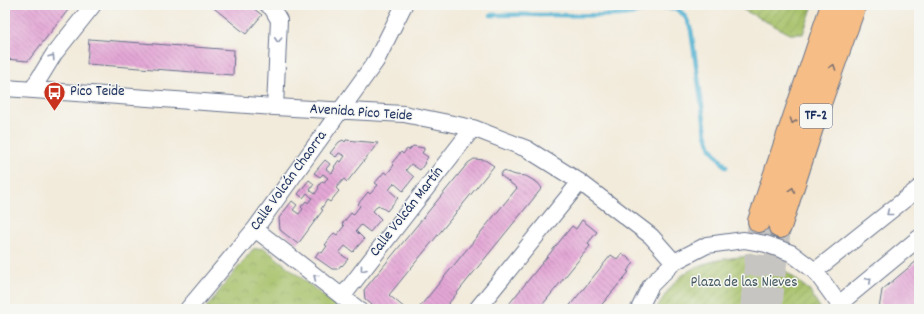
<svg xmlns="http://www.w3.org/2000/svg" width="924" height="314" font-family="Dekko,sans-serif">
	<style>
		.park { fill: url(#park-crowns); stroke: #607762 }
		.garden { fill: url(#garden-furrows); stroke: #607762 }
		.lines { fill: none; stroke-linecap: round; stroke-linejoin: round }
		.stream { stroke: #52b2d1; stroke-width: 4.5 }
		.building { fill: url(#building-back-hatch) }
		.highway-tunnel { stroke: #c7c5c2; stroke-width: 22; stroke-dasharray: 22 11; stroke-linecap: butt }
		.minor-casing { stroke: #66718a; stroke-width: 18 }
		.highway-casing { stroke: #66718a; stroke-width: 24 }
		.minor { stroke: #fff; stroke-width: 16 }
		.highway { stroke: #f6be86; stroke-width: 22 }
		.oneway { stroke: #8d97ae }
		.oneway2 { stroke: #7e6f70 }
		.labels { text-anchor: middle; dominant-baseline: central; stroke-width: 3; stroke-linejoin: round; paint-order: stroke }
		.shield { fill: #f6f6f2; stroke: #5d6b8a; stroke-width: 1 }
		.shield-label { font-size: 14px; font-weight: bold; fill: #1b2f5e }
		.poi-label { font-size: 15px; fill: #1b2f5e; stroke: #f6f6f2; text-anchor: start }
		.street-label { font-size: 15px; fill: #1b2f5e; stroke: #f6f6f2 }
		.park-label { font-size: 15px; fill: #445a60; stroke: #f6f6f2 }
	</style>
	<defs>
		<pattern id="park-crowns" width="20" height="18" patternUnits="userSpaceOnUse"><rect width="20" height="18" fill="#a4bf65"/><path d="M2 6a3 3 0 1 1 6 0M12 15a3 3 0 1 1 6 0" fill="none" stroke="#859c56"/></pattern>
		<pattern id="garden-furrows" width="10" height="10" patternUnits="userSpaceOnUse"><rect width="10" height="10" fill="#a4bf65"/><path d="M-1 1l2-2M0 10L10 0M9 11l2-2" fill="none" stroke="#859c56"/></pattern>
		<pattern id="building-back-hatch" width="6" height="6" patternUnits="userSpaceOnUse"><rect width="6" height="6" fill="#e4a7d6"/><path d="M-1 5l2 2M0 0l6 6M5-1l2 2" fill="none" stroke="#b888b1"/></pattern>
	</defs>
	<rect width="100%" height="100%" fill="#f6f6f2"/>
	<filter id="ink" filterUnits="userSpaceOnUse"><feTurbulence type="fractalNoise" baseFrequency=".025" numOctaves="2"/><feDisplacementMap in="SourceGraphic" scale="8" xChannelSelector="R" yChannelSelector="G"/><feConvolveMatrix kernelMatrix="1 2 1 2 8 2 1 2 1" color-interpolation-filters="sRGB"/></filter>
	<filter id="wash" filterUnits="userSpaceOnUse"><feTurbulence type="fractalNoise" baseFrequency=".012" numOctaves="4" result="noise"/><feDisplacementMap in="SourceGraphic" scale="16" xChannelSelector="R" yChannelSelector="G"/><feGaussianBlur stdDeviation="0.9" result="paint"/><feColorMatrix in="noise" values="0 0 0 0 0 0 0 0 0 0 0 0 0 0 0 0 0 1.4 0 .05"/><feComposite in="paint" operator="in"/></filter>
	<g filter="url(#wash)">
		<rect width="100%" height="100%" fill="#f2ebdb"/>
		<path class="park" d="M264,248L340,309H205L253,249Z"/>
		<path class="garden" d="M734,5H813L803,34H790Z
			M751,256L782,268L809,290L821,309H656C662,300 670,286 678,279C698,261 725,258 751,256Z"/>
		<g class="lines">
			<path class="stream" d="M491,15C533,14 575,16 617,15C637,15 656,4 675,9C685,12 688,22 691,30L706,134L711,148L726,167"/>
		</g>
		<g id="blocks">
			<path class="building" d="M5,5H72L28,61L5,59Z
				M210,5H249L262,15L246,34Z
				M89,39L234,50L233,75L87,64Z
				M343,140L345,142L346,140L378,143L347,182L344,179L336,188L339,191L330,202L327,200L321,209L323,210L298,244L280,230L279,218L292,201L297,205L293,210L299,214L303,209L301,207L306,201L308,203L312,198L307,193L303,198L298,194L309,180L314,184L310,190L315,194L319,188L318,187L322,181L324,182L328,178L323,174L320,177L314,173L325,160L330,164L326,169L332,173L335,168L334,167L339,160L341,162L345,156L339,153L336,157L330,153L339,142Z
				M413,146L424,148V150L422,153L428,157L424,163H425L420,170L411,164L406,170L414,177L403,191L394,183L389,190L398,198L387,211L378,205L373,211L381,219L370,232L361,225L356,231L364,239L353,252L345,246L339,253L348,259L342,266L341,265L338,269H332L315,257L319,251L322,253L327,246L325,245L334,233L337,235L344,226L342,224L351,213L353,215L360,206L358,204L368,192L370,194L378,185L375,183L384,172L387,174L394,165L392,163L401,152L403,154L407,149L409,150Z
				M474,159L485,160L494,166L389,295L406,309H377L365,299L364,290L459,174L468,163Z
				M503,171L516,175L526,176L538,183L542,188L444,309H418L517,188L500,175Z
				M582,220L597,232L588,243L590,246L539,309H505L572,226L576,229Z
				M622,253L634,263L627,271L629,272L598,309H567L611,255L617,259Z
				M919,259V309H879L882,290Z"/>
		</g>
	</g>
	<g filter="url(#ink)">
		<use href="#blocks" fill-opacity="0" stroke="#66718a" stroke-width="1"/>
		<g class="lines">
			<path class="highway-tunnel" d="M751,309L759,221
				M771,309L780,227"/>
			<defs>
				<path id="minor" d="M268,5L272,8L279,20L275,107
					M5,88L275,107L404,114L473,128L527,149L580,182L651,236L674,262
					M32,90L54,54L93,5
					M255,229L358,309
					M815,271L919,188
					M342,297L473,128
					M839,304L919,238
					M188,309L255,229L376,61L404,5
					M477,309L580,182
					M639,309L651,285L674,262L707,245L744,240L766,244L791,253L815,271L839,304L840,309"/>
				<path id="highway" d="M759,221L832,5
					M780,227L818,109L855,5"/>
			</defs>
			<use href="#minor" class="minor-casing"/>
			<use href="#highway" class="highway-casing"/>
			<use href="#minor" class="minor"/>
			<use href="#highway" class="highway"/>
		</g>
		<defs><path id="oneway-chevron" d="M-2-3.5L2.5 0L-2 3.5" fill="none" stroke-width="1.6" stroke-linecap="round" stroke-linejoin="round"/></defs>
		<g class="oneway">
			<use href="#oneway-chevron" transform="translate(278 40) rotate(93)"/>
			<use href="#oneway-chevron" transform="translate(52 57) rotate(-57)"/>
			<use href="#oneway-chevron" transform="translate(889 213) rotate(141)"/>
			<use href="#oneway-chevron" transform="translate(363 269) rotate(128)"/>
			<use href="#oneway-chevron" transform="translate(316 277) rotate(-142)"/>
			<use href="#oneway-chevron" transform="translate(869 280) rotate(-40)"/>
		</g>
		<g class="oneway2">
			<use href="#oneway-chevron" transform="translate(833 67) rotate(-70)"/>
			<use href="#oneway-chevron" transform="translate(793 121) rotate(109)"/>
			<use href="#oneway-chevron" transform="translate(792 190) rotate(-72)"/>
		</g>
	</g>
	<defs>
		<symbol id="bus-pin" viewBox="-11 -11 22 30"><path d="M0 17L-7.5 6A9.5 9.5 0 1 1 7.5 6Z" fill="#c8321e" stroke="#f6f6f2"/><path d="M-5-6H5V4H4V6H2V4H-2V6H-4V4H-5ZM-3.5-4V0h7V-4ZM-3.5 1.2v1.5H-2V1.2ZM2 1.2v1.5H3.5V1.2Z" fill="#fff"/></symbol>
	</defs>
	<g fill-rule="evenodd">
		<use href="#bus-pin" x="42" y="80" width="25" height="34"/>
	</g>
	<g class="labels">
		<rect class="shield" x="800" y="104" width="32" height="24" rx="3"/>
		<g class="shield-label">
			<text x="816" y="116">TF-2</text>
		</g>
		<g class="poi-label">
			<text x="70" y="92">Pico Teide</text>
		</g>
		<g class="street-label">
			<text transform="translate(361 113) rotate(4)">Avenida Pico Teide</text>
			<text transform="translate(289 181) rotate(-54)">Calle Volcán Chaorra</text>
			<text transform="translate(407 212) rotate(-52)">Calle Volcán Martín</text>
		</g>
		<g class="park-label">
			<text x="744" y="283">Plaza de las Nieves</text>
		</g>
	</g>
	<rect width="924" height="314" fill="none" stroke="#f6f6f2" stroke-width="20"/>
</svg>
